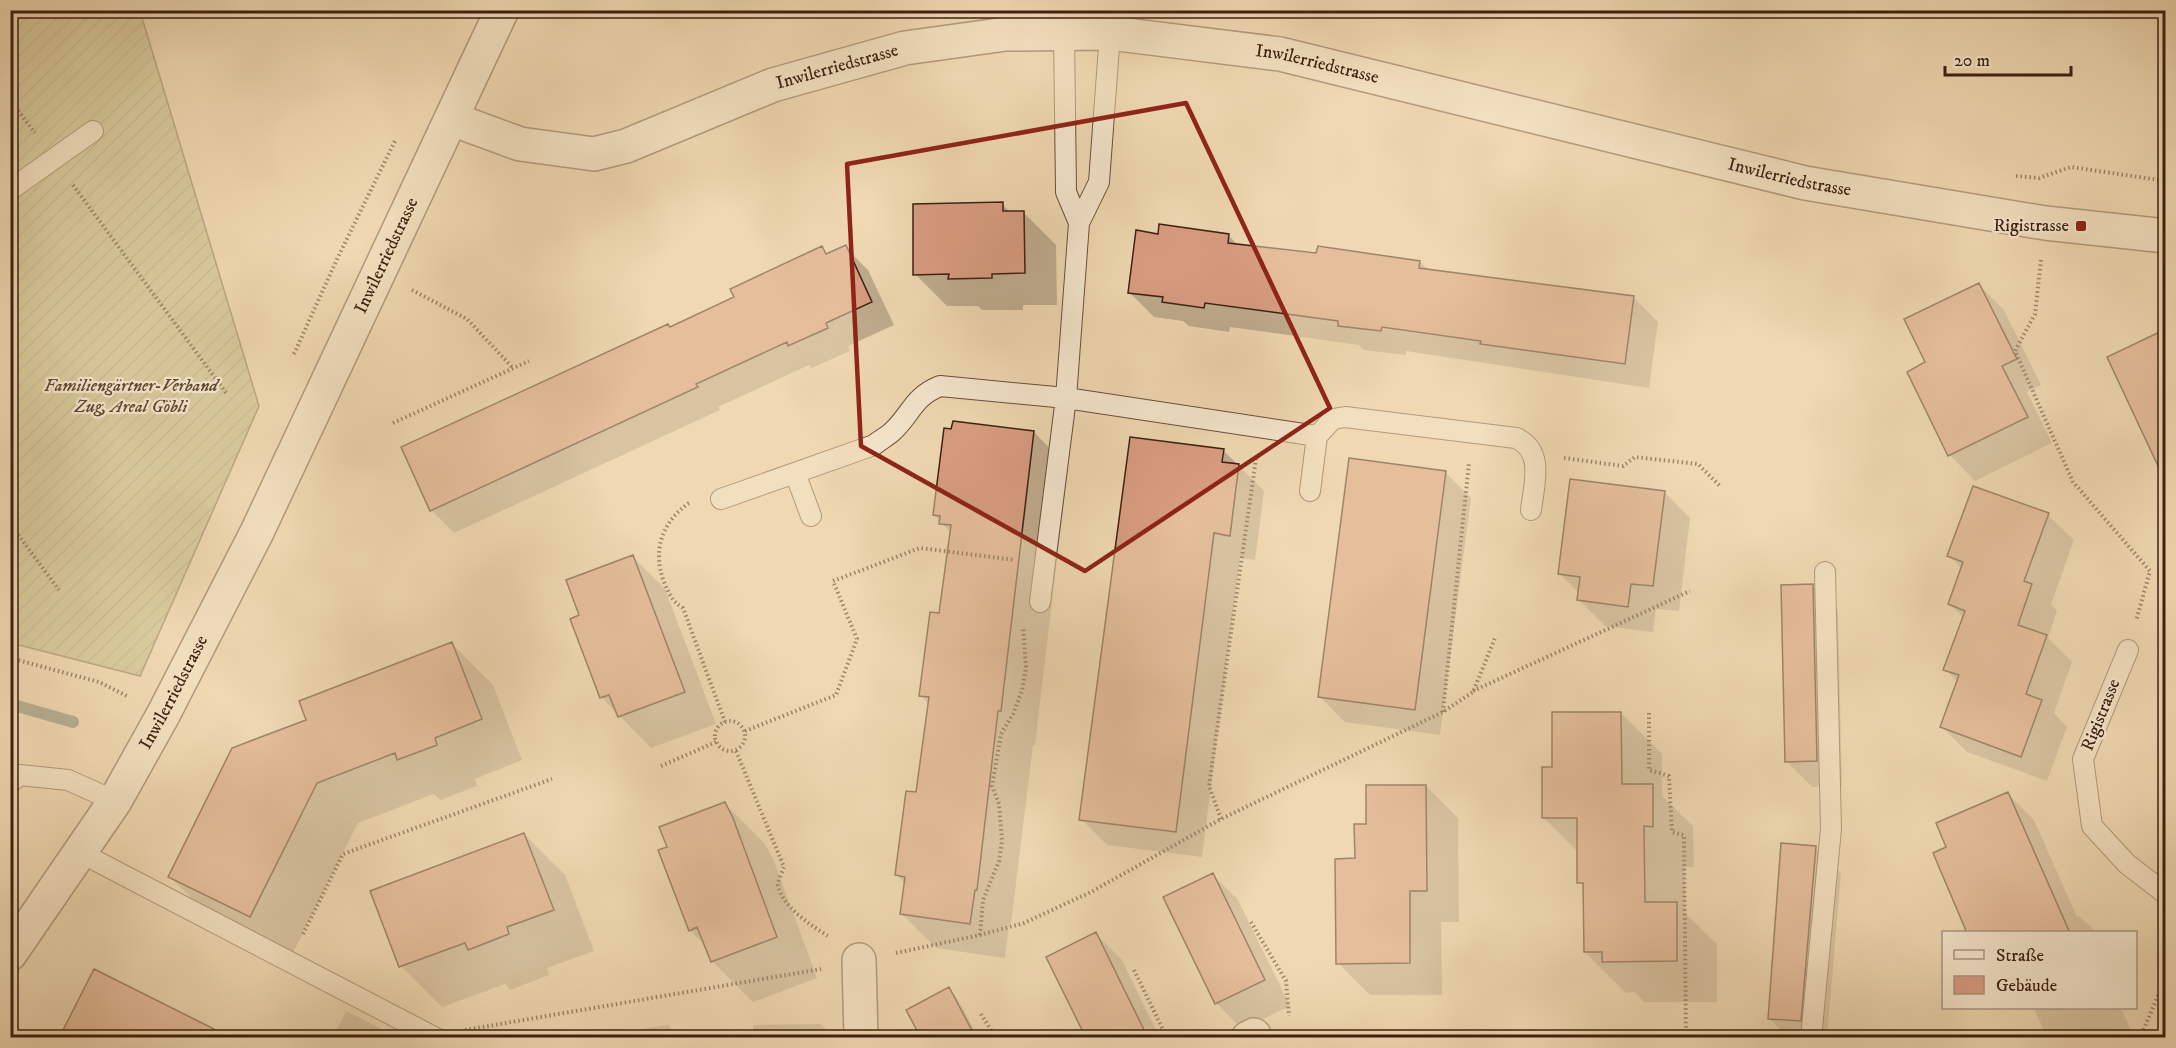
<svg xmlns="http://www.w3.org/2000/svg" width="2176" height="1048" font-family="'IM FELL DW Pica',serif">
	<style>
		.garden { fill: url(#garden-furrows); stroke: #7f6e4c; stroke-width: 1.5 }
		.shadow { fill: #0003 }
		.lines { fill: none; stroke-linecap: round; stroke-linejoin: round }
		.stream { stroke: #757c6d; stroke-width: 12 }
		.building { fill: #d99d82; stroke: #3d2011; stroke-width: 1.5 }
		.service-casing { stroke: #6a4e39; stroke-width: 22 }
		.minor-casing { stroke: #6a4e39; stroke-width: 36 }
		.tertiary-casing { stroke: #6a4e39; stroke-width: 36 }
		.path { stroke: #3d2011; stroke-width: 4; stroke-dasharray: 1.5 3; stroke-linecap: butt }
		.service { stroke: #f5e6cd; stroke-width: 20 }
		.minor { stroke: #f5e6cd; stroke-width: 33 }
		.tertiary { stroke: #f5e6cd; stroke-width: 33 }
		.marked { fill: none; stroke: #8f2418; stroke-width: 4.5; stroke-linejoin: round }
		.poi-dot { fill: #8f2418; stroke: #f5e6cd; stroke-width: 2 }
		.labels { text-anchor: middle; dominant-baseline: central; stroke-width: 4.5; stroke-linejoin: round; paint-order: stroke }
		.street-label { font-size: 18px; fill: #3d2011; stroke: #f5e6cd }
		.poi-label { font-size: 18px; fill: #3d2011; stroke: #f5e6cd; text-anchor: end }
		.park-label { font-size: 18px; font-style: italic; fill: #5e472e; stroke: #f5e6cd }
	</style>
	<defs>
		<pattern id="garden-furrows" width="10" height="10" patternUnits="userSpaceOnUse" patternTransform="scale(1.5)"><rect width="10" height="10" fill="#c1bc87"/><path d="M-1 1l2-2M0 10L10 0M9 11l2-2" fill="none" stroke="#a7a174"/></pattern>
	</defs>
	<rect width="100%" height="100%" fill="#efd8b2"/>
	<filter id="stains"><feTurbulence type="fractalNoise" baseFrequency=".00333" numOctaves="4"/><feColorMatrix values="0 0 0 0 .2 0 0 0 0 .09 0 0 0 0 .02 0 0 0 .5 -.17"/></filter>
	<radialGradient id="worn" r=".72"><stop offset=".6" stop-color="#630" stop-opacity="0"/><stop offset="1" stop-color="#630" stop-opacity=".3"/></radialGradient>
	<path class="garden" d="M10,11H140L259,406L140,676L11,643Z"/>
	<path class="shadow" d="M1002,204L1011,213H1024L1056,245L1057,305H1023V310H982L978,306H947L915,274Z
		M1159,235H1228L1239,246L1318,255L1420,262L1428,270L1633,297L1658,322L1649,388L1406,351V355L1364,350L1359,345L1230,327L1229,332L1189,326L1183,321L1154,317L1129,292Z
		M845,247L868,270L894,325L848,346L850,351L812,368L809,365L718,407L720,410L454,533L431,510L671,328L736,297L822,248L829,255Z
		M1979,285L2004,310L2041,385L2027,392L2052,443L1975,481L1950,455L1927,363Z
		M1034,432L1068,467L1035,745H1033L1011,924H1009L1005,958L936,948L901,913L905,884L897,875L917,794L929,704L921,696L941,614L951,533L934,515Z
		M1223,450L1264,491L1255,560L1240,558L1202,857L1107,845L1081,819Z
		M1445,472L1471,498L1440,735L1345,722L1319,696Z
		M1665,493L1690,518L1679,611L1656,609L1653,632L1605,626L1579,600L1580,594L1560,574Z
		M2048,515L2074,540L2051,604L2057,611L2048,638L2072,662L2054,713L2067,727L2047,781L1967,752L1942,727L1958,682L1945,669L1964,618L1949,604L1962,569L1949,556Z
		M633,557L665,589L716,724L651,748L601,697L581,616Z
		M1813,586L1838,612L1842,786L1812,787L1786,761Z
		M452,644L493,685L522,760L475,779L477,786L440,800L434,794L358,823L291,957L211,918L170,877L308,721Z
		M1621,713L1662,754V796L1693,826L1694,867H1685V913L1717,944V1002H1644L1635,992L1626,993L1585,952V888L1579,882L1578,852L1543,817L1554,769Z
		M1426,786L1458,818L1459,922H1441L1442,995H1370L1338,963L1356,860L1368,825Z
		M2008,794L2034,820L2077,917L2079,916L2096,932H1969L1948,848Z
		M724,803L765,844L774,861L817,978L753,1002L712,961L706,946L690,930L669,848Z
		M524,834L565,875L594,951L547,968L549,975L510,990L505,984L442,1007L401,966Z
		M1815,848L1841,873L1827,1038H1788L1770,1019Z
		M1213,875L1238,900L1290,1006L1242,1029L1216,1003Z
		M1096,934L1122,960L1160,1038H1087Z
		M948,989L957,998L979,1038H923Z
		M2034,1008H2121L2134,1038H2047Z
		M346,1011L395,1036L397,1038H333Z
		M821,1024L834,1038H753V1025Z
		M668,1025L680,1038H590V1037Z"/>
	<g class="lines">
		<path class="stream" d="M10,704L73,722"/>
	</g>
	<path class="building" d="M1003,202V211H1024L1025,273L992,274V278L948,279L949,274L913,275V204Z
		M1159,224L1229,234L1228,243L1316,253L1318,246L1420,261L1419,268L1634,296L1625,364L1480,344L1481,341L1382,327L1381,331L1338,326V321L1205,303L1204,308L1162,302L1163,297L1128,293L1136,230L1158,234Z
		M846,245L872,302L826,323L828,328L788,346L787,342L696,384L698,387L430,511L401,447L668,324L670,327L734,297L730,289L822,246L826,254Z
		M1979,283L2017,359L2002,366L2028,417L1948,456L1907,372L1925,362L1904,319Z
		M2166,329V483L2107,357Z
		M953,421L1034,431L1001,711H998L977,890H975L970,924L900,914L905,877L895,875L906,791L916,792L929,697L919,696L930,612L939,613L951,525L939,524L940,516L933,515L944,428L951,429Z
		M1130,437L1224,449L1222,462L1239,464L1230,536L1214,533L1176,832L1079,820Z
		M1349,458L1446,471L1415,710L1318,697Z
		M1570,479L1665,491L1653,586L1631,584L1628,607L1577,600L1580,577L1558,574Z
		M1973,486L2049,513L2024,581L2032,584L2018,625L2047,635L2026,694L2042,700L2021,757L1940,727L1959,675L1943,670L1965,611L1948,604L1963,562L1947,556Z
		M633,555L685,692L618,717L609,695L600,698L570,619L579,615L566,580Z
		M1813,584L1817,761L1785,762L1781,585Z
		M452,642L482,719L435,738L437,745L397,760L395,753L317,783L250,917L168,877L232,748L306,720L299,701Z
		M1552,712H1621L1622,784H1653V827L1644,826L1645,902H1677V961L1602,962V952H1584L1583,883H1577V818H1542V767H1552Z
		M1366,785H1426L1427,891H1410V963L1336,964L1335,859L1355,858L1354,824H1366Z
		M2008,792L2070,933H1967L1933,853L1946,847L1936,823Z
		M725,802L733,818L777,937L711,962L697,927L689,931L658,850L667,847L659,827Z
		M524,833L554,910L507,927L509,934L468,950L465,943L399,967L370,891Z
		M1781,843L1816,846L1801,1021L1768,1019Z
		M1213,873L1265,980L1215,1004L1163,897Z
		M1096,932L1148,1038H1086L1046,957Z
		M94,969L232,1038H59Z
		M949,987L976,1038H921L906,1010Z"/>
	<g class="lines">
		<defs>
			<path id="service" d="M1064,32L1066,192L1079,223
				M10,190L93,131
				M795,473L811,516
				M1310,491L1317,436
				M721,499L874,445C880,440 888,436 893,431C912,413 913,397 940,386L1066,398L1317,436L1333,419L1345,417L1516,438C1545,451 1534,484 1531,510
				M1040,602L1066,398L1079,223L1099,182L1110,33
				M2128,650L2083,759L2092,826L2127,864L2166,894
				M10,783L20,775L68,780L115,801
				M81,853L436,1038
				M1811,1038L1831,829L1825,572"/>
			<g id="minor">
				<path id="s1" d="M452,119L520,144L594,154L626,146L773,85L905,48L1006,34L1110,33L1280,54L1805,183L2045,223L2166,236"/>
				<path d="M859,960L861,1038"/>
				<path d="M1248,1038L1254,1035L1255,1038"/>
			</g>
			<g id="tertiary">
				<path id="s2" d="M10,954L115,801L163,715L257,532L502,10"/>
			</g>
		</defs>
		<use href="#service" class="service-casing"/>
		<use href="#minor" class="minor-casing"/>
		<use href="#tertiary" class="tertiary-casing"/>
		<path class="path" d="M10,100L35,133
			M2016,176L2039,178L2071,167L2166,181
			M73,185L227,394
			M2041,260L2035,314L2015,351L2073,482L2150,571L2136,621
			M412,290L467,319L513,368
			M294,354L338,257L395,141
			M393,423L529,361
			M1564,458L1623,466L1635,457L1698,464L1721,487
			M689,503C662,522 652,550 664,582C669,594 672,601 683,608L725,722
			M10,524L59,590
			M10,658L99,682L129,697
			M1473,691L1690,591
			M1443,712L1469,463
			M1649,713V770L1669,776L1672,832L1684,835L1686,1038
			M715 736a15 15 0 1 1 30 0a15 15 0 1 1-30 0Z
			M745,731L836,695L857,639L833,581L920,548L1015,560
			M736,751L784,867C782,872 778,880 778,885C780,905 813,927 828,936
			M661,766L716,742
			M1221,819L1209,786L1256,459
			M1251,922L1286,981L1289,1016
			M303,934L343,854L552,779
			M980,935L983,900L999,861L1002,841L999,804L992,786L1001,734L1013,714L1022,691L1026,667L1023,628
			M896,953L980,935L1024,923L1091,892L1221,819L1443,712L1473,692L1495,638
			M1134,970L1167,1038
			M981,1014L996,1038
			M465,1030L821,969
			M2140,1038L2166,977"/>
		<use href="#service" class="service"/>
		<use href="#minor" class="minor"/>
		<use href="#tertiary" class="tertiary"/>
	</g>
	<path d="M0 0H2176V1048H0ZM1186,103L1330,408L1085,571L861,446L847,164Z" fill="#efd8b2" fill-opacity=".55" fill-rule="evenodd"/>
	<path class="marked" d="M1186,103L1330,408L1085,571L861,446L847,164Z"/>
	<rect class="poi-dot" x="2075" y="220" width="12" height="12" rx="3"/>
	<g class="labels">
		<g class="street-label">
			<text stroke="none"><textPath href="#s1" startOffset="892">Inwilerriedstrasse</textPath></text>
			<text stroke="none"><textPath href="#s1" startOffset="406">Inwilerriedstrasse</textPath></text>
			<text stroke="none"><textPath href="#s1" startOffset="1378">Inwilerriedstrasse</textPath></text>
			<text stroke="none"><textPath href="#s2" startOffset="795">Inwilerriedstrasse</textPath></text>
			<text stroke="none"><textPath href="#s2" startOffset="309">Inwilerriedstrasse</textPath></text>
			<text transform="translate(2101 715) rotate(-68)">Rigistrasse</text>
		</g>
		<g class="poi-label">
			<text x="2069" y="226">Rigistrasse</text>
		</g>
		<g class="park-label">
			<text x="131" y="386">Familiengärtner-Verband<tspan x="131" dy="21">Zug, Areal Göbli</tspan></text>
		</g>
	</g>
	<rect width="2176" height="1048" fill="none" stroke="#efd8b2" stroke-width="36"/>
	<rect x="12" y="12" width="2152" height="1024" fill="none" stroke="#3d2011" stroke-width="3"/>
	<rect x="18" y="18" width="2140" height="1012" fill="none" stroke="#3d2011" stroke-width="1.5"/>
	<rect x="1942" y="931" width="195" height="78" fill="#f5e6cd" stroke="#ab9782" stroke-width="1.5"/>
	<rect x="1954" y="950" width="30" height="9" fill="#f5e6cd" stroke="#ab9782" stroke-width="1.5"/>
	<text x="1996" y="961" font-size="18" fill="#3d2011">Straße</text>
	<rect x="1954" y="976" width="30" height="18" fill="#d99d82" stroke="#ab9782" stroke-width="1.5"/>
	<text x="1996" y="991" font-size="18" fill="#3d2011">Gebäude</text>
	<path d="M1945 66v9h126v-9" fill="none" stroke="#3d2011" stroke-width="3"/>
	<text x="1954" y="66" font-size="18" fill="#3d2011" stroke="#f5e6cd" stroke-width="4.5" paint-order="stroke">20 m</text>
	<rect width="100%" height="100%" filter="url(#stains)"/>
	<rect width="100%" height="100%" fill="url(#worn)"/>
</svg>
